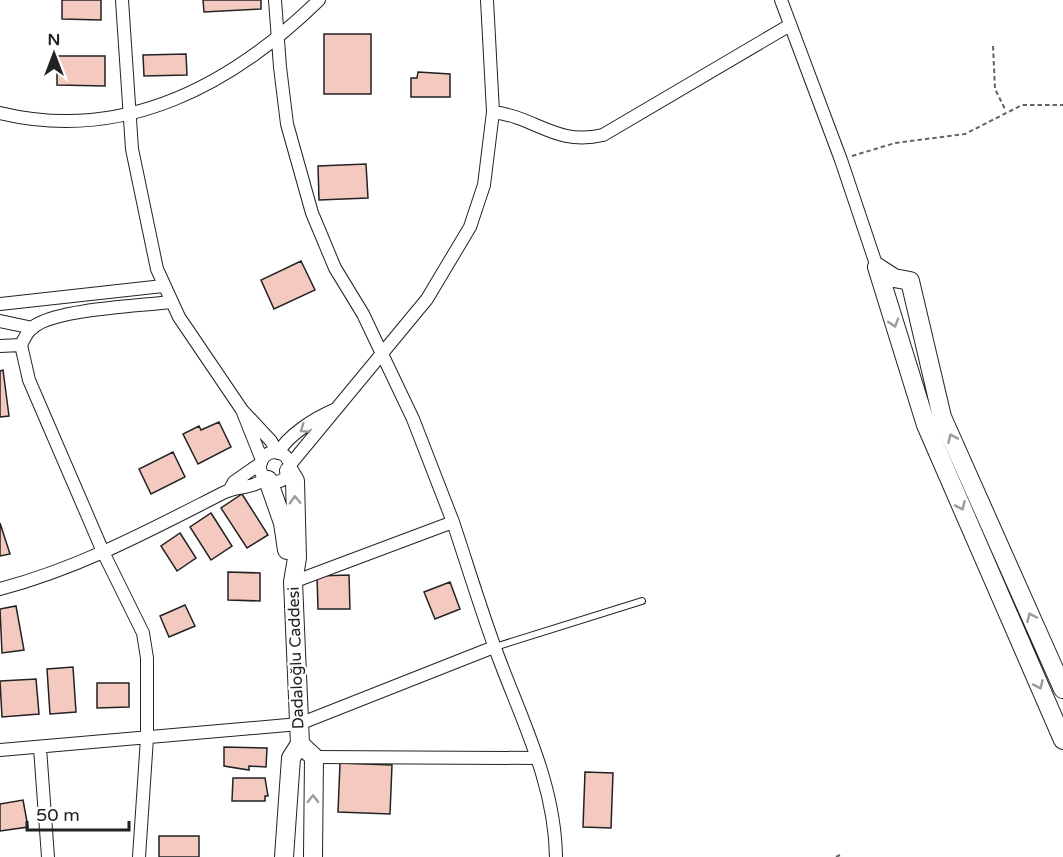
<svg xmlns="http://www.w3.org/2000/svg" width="1063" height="857" font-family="'Varela Round',sans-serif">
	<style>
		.building { fill: #f3c9c0; stroke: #222; stroke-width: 1.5 }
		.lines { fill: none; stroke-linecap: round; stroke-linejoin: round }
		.lane-casing { stroke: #222; stroke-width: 8 }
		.street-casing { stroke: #222; stroke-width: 14 }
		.secondary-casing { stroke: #222; stroke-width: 20 }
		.path { stroke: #646464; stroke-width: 2; stroke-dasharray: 4.5 3; stroke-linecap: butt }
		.lane { stroke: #fff; stroke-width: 6 }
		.street { stroke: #fff; stroke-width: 12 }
		.secondary { stroke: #fff; stroke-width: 18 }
		.oneway { stroke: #9c9c9c }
		.labels { text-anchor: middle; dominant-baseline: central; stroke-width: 4.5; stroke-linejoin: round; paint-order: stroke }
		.street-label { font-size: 16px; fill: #222; stroke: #fff }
	</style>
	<rect width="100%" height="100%" fill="#fff"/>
	<path class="building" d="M62,0H101V20L62,19Z
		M203,0H261V9L204,12Z
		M324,34H371V94H324Z
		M186,54L187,75L144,76L143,55Z
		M57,56H105V86L57,85Z
		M418,72L450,74V97H411V78H417Z
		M366,164L368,198L319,200L318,166Z
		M301,261L315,290L274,309L261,280Z
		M3,370L9,416L0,417V371Z
		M219,422L231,447L198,464L183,434L199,426L201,430Z
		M173,452L185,477L151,494L139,469Z
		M242,494L268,535L247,548L221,508Z
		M211,513L232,546L211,560L190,527Z
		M0,523L10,554L0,556Z
		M180,533L196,558L177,571L161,546Z
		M228,572L260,573V601L228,600Z
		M349,575L350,609H318L317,576Z
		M450,582L460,609L435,619L424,592Z
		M185,605L195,626L169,637L160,616Z
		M16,606L24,650L2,653L0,609Z
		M73,667L76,712L50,714L47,669Z
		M36,679L39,714L2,717L0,681Z
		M97,683H129V707L97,708Z
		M224,747L267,748L266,767L249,766V770L224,766Z
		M340,763L392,765L390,814L338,812Z
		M585,772L613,773L611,828L583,827Z
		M233,778H265L268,796H265V801H232Z
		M23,800L28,827L0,831V804Z
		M159,836H199V857H159Z"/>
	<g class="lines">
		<defs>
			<path id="lane" d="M495,647L642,601"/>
			<path id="street" d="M122,0L132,149L157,269L179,317L242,410L271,441L277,452
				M275,0L280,67L287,124L312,213L335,268L363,314L413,419L453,522L293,582
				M781,0L841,160L877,267
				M493,112C536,117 555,146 603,135L790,25
				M0,113C124,143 232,85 319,0
				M0,304L163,286
				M0,321L33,328
				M0,346L21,345
				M242,410L262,460
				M260 467a15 15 0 1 1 30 0a15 15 0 1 1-30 0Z
				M278,453C288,435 315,418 334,410
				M289,466L427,299L470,227L484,185L493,112L487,0
				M230,489L234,482L261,463
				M453,522C467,564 480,607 495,648C520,717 555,782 556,857
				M0,589C80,568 150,530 223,493C237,486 253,489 266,478
				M40,748L48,857
				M0,750L299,724L494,647
				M314,757L537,758
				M139,857L147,738V658L143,633L104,554L29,380L21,345C25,337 29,328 38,324C63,309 139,306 170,302"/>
			<path id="secondary" d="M877,267L926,425L1063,740
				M877,267L894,278L910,281L942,417L1063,689
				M268,480L283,523L287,550
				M300,744L314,757L313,857
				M284,857L291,758L300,744L293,582L297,558L295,481L289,471"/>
		</defs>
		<use href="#lane" class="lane-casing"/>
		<use href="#street" class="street-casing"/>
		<use href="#secondary" class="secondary-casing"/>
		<path class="path" d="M993,46L995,89L1006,111
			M852,156L895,143L965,134L1022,105H1063
			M836,857L840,855"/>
		<use href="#lane" class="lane"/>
		<use href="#street" class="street"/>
		<use href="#secondary" class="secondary"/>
	</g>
	<defs><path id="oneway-chevron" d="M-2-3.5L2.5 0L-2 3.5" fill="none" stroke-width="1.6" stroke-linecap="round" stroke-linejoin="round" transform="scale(1.5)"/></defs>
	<g class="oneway">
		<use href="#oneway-chevron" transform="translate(894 323) rotate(73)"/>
		<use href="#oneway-chevron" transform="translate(304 429) rotate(145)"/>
		<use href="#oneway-chevron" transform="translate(952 438) rotate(-114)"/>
		<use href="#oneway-chevron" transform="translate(295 500) rotate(-92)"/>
		<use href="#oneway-chevron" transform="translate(961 506) rotate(66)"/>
		<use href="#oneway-chevron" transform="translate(1031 617) rotate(-114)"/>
		<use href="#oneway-chevron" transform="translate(1039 685) rotate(66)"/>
		<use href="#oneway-chevron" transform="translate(313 799) rotate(-89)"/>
	</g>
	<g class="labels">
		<g class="street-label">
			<text transform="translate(296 658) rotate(-92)">Dadaloğlu Caddesi</text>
		</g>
	</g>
	<g transform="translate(54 54)" stroke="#ffffff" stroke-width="4.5" paint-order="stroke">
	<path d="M0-4.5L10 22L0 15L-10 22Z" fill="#222222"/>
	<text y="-9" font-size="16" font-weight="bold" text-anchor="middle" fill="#222222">N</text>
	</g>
	<path d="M27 821v9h102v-9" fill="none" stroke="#222222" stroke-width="3"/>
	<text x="36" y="821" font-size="18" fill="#222222" stroke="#ffffff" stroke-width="4.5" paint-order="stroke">50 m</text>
</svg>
